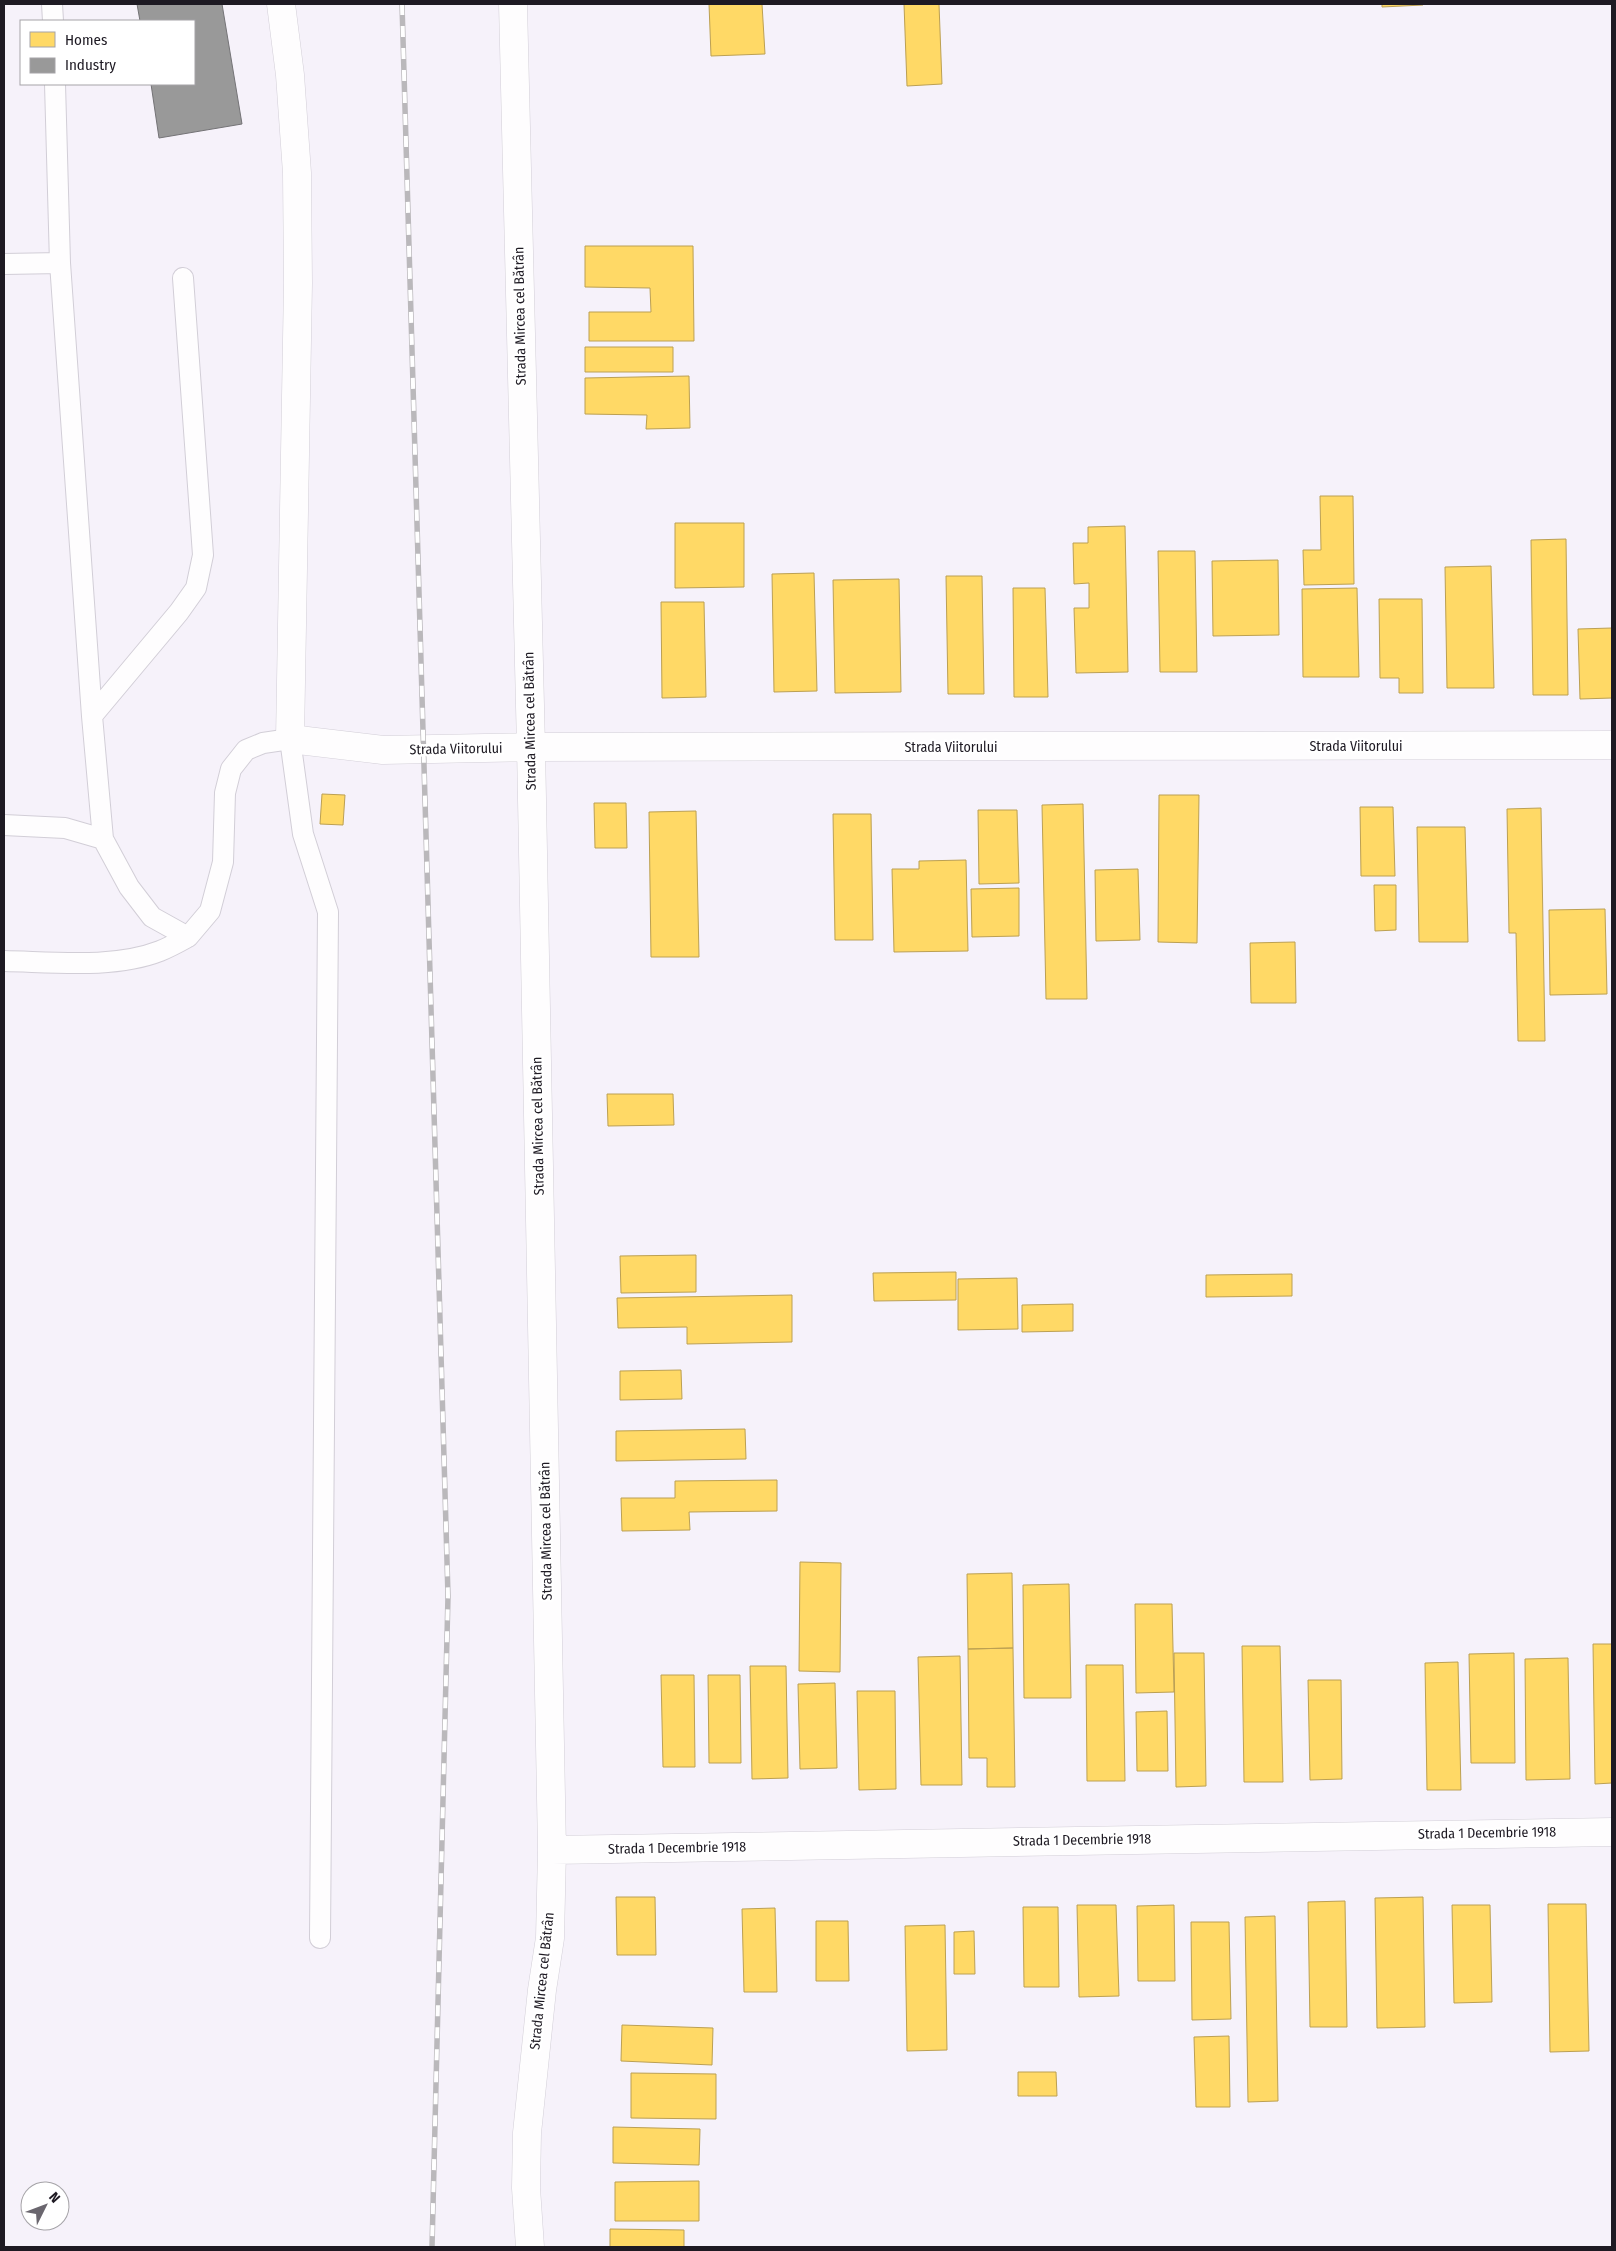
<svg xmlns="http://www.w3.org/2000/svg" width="1616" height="2251" font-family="'Fira Sans Condensed',sans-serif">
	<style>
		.homes { fill: #ffd966; stroke: #bca052 }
		.industry { fill: #999; stroke: #747376 }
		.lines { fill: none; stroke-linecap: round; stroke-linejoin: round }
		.service-casing { stroke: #d2ced7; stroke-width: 22 }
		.minor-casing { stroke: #d2ced7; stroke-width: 29 }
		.service { stroke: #fefdfe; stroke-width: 20 }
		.minor { stroke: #fefdfe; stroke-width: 28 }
		.rail-casing { stroke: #bab8bb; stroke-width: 5.5 }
		.rail { stroke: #fff; stroke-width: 4; stroke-dasharray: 11; stroke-linecap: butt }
		.labels { text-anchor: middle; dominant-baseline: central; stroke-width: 5; stroke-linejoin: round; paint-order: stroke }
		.street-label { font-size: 14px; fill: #1e1a23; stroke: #fff }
	</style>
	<rect width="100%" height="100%" fill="#f6f2fa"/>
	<path class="homes" d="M709,4H762L765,54L711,56Z
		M904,4H939L942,84L907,86Z
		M1382,4H1423V5L1382,7Z
		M585,246H693L694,341H589V312H651L650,288L585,287Z
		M585,347H673V372H585Z
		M689,376L690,428L646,429L647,415L585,414V378Z
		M1320,496H1353L1354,584L1304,585L1303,550H1321Z
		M675,523H744V587L675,588Z
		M1125,526L1128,672L1076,673L1074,608H1089V583L1074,584L1073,543H1088V527Z
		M1566,539L1568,695H1533L1531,540Z
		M1158,551H1195L1197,672H1160Z
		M1278,560L1279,635L1213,636L1212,561Z
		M1491,566L1494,688H1447L1445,567Z
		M814,573L817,691L774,692L772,574Z
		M946,576H982L984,694H948Z
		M899,579L901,692L835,693L833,580Z
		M1013,588H1045L1048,697H1014Z
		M1357,588L1359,677H1303L1302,589Z
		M1379,599H1422L1423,693H1399V678H1380Z
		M661,602H704L706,697L662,698Z
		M1612,628V698L1580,699L1578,629Z
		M322,794L345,795L343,825L320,824Z
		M1159,795H1199L1197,943L1158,942Z
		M594,803H626L627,848H595Z
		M1083,804L1087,999H1046L1042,805Z
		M1360,807H1393L1395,876H1361Z
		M1541,808L1545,1041H1518L1516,933H1509L1507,809Z
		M978,810H1017L1019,883L979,884Z
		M696,811L699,957H651L649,812Z
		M833,814H871L873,940H835Z
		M1417,827H1465L1468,942H1419Z
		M966,860L968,951L894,952L892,869H919V861Z
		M1138,869L1140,940L1096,941L1095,870Z
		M1374,885H1396V930L1375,931Z
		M1019,888V936L972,937L971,889Z
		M1605,909L1607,994L1550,995L1549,910Z
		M1295,942L1296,1003H1251L1250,943Z
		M607,1094H673L674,1125L608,1126Z
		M696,1255V1292L621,1293L620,1256Z
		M956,1272V1300L874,1301L873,1273Z
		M1292,1274V1296L1206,1297V1275Z
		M1017,1278L1018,1329L958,1330V1279Z
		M792,1295V1342L687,1344V1327L618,1328L617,1298Z
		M1073,1304V1331L1022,1332V1305Z
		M681,1370L682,1399L620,1400V1371Z
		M745,1429L746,1459L616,1461V1431Z
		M777,1480V1511L689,1512L690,1530L622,1531L621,1498H675V1481Z
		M800,1562L841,1563L840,1672L799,1671Z
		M1012,1573L1013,1648L968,1649L967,1574Z
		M1069,1584L1071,1698H1024L1023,1585Z
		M1135,1604H1172L1174,1692L1136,1693Z
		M1593,1644H1612V1783L1595,1784Z
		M1242,1646H1280L1283,1782H1244Z
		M1013,1648L1015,1787H987V1758H969L968,1649Z
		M1174,1653H1204L1206,1786L1176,1787Z
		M1514,1653L1515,1763H1471L1469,1654Z
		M960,1656L962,1785H921L918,1657Z
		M1568,1658L1570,1779L1526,1780L1525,1659Z
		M1458,1662L1461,1790H1427L1425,1663Z
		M1086,1665H1123L1125,1781H1087Z
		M750,1666H786L788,1778L752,1779Z
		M661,1675H694L695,1767H663Z
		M708,1675H740L741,1763H709Z
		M1308,1680H1341L1342,1779L1310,1780Z
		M835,1683L837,1768L800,1769L798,1684Z
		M857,1691H895L896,1789L859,1790Z
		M1167,1711L1168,1771H1137L1136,1712Z
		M616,1897H655L656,1955H617Z
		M1423,1897L1425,2027L1377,2028L1375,1898Z
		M1345,1901L1347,2027H1310L1308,1902Z
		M1548,1904H1586L1589,2051L1550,2052Z
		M1077,1905H1116L1119,1996L1079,1997Z
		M1174,1905L1175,1981H1138L1137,1906Z
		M1452,1905H1490L1492,2002L1454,2003Z
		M1023,1907H1058L1059,1987H1024Z
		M775,1908L777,1992H744L742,1909Z
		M1275,1916L1278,2101L1248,2102L1245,1917Z
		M816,1921H848L849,1981H816Z
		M1191,1922H1229L1231,2019L1192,2020Z
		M945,1925L947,2050L907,2051L905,1926Z
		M974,1931L975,1974H954V1932Z
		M622,2025L713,2028L712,2065L621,2061Z
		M1229,2036L1230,2107H1196L1194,2037Z
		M1018,2072H1056L1057,2096H1018Z
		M631,2073L716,2074V2119L631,2118Z
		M613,2127L700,2129L699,2165L613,2163Z
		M699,2181V2221H615V2182Z
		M610,2229L684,2230V2247H610Z"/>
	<path class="industry" d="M137,4H222L242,124L159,138L151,84H194V21H140Z"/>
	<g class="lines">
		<defs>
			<path id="service" d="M52,4L53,21
				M55,84L60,263L92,716
				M4,264L60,263
				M4,825L65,828L103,839L129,887L152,917L188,937C179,942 170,947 160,951C114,969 53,962 4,961
				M103,839L92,716L179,612L196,588L203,555L183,278
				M188,937L210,911L223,862L225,793L231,769L246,750L263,743L290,739L303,834L328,912L320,1938"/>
			<path id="minor" d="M281,4L290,75L297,173L298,283L290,739L383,750L531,747L1612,745
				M513,4L531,747L552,1850L550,1938L542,1990L527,2133L526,2188L530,2247
				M552,1850L1612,1832"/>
		</defs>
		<use href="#service" class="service-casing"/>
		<use href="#minor" class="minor-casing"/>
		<use href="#service" class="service"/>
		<use href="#minor" class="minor"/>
		<defs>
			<path id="rail" d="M402,4L448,1596L432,2247"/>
		</defs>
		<use href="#rail" class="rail-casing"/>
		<use href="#rail" class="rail"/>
	</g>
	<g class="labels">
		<g class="street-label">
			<text transform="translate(520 316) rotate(-91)">Strada Mircea cel Bătrân</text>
			<text transform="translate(530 721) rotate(-91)">Strada Mircea cel Bătrân</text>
			<text x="1356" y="746">Strada Viitorului</text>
			<text x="951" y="747">Strada Viitorului</text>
			<text transform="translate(456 749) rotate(-1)">Strada Viitorului</text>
			<text transform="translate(538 1126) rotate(-91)">Strada Mircea cel Bătrân</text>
			<text transform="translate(546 1531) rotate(-91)">Strada Mircea cel Bătrân</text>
			<text transform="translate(1487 1833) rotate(-1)">Strada 1 Decembrie 1918</text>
			<text transform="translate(1082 1840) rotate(-1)">Strada 1 Decembrie 1918</text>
			<text transform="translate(677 1848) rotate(-1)">Strada 1 Decembrie 1918</text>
			<text transform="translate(542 1981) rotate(-84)">Strada Mircea cel Bătrân</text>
		</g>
	</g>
	<rect width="1616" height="2251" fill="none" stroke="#1e1a23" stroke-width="10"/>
	<rect x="20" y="20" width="175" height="65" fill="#ffffff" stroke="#a5a3a7"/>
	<rect x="30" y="32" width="25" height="15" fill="#ffd966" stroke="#a5a3a7"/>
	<text x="65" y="45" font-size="15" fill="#1e1a23">Homes</text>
	<rect x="30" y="58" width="25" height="15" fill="#999999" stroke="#a5a3a7"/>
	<text x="65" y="70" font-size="15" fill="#1e1a23">Industry</text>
	<g transform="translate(45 2206) rotate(48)"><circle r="24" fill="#ffffff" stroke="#a5a3a7"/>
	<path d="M0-4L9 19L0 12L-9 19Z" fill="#6a666e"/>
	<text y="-8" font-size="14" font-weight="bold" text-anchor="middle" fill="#1e1a23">N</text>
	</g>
</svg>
